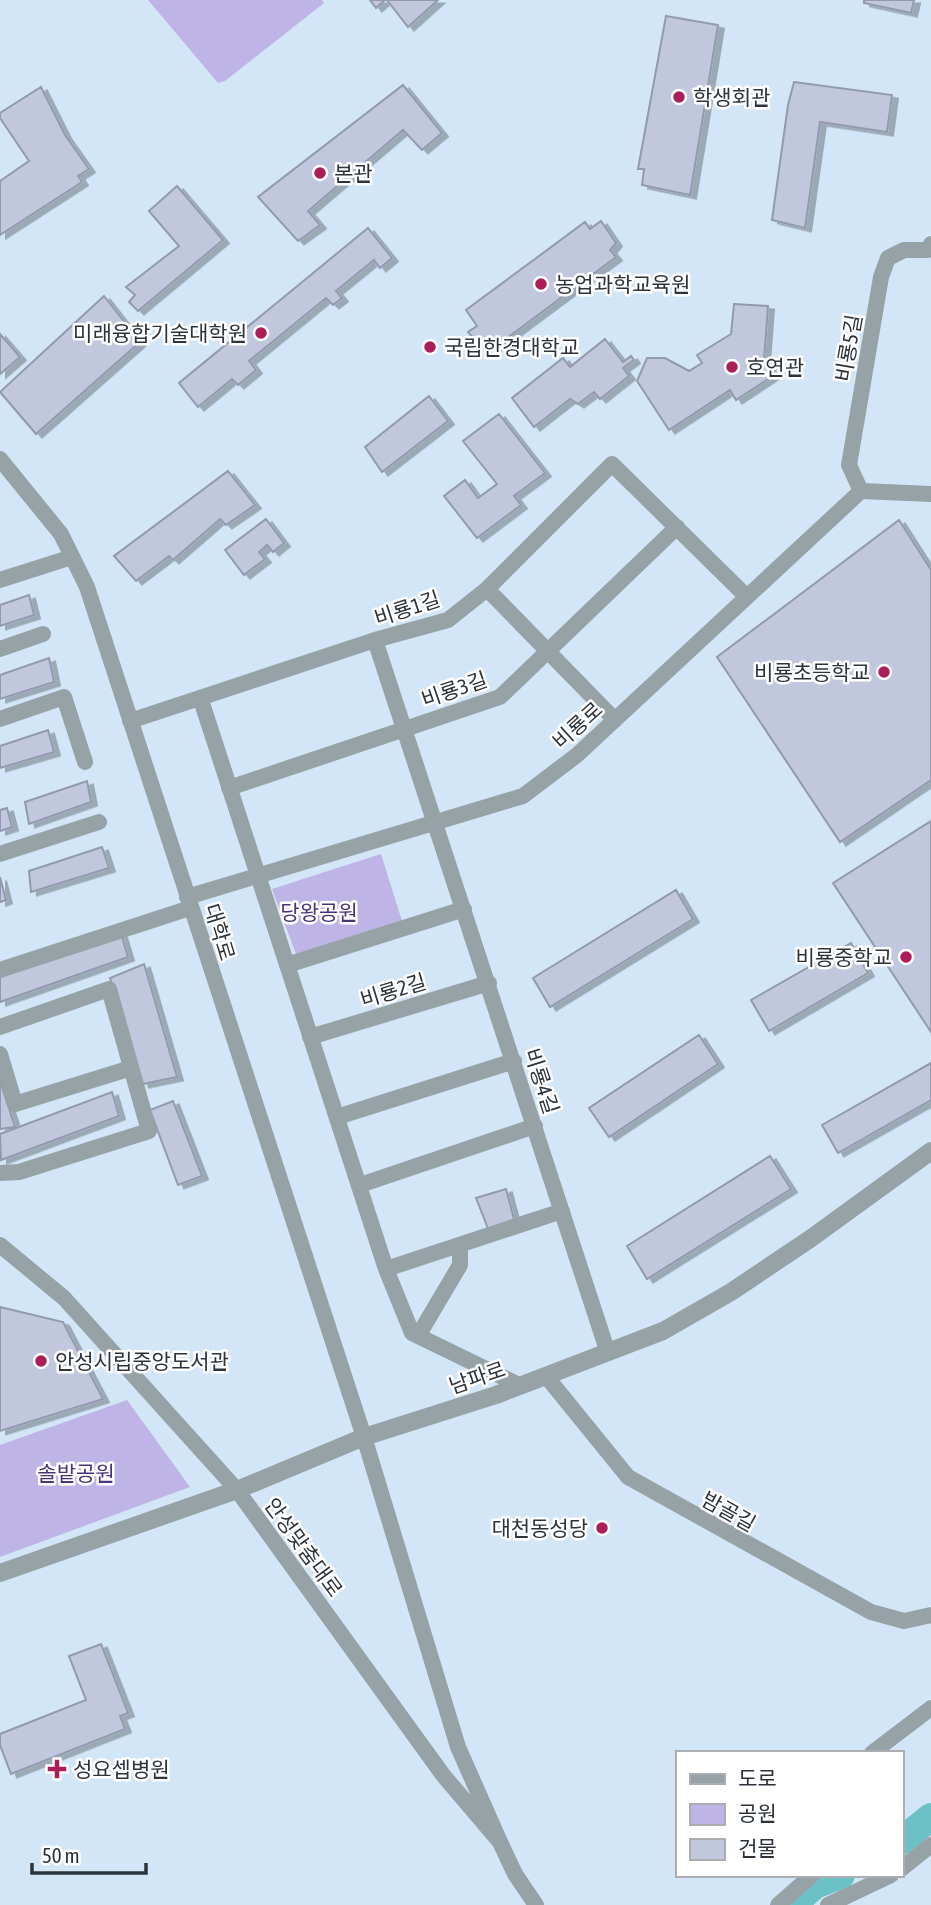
<svg xmlns="http://www.w3.org/2000/svg" width="931" height="1905" font-family="'Asap Condensed','Noto Sans KR',sans-serif">
	<style>
		.green { fill: #beb5e6 }
		.lines { fill: none; stroke-linecap: round; stroke-linejoin: round }
		.river { stroke: #6cc1c6; stroke-width: 28 }
		.building { fill: #c1c8de; stroke: #939aaf; stroke-width: 2; filter: url(#shadow) }
		.minor { stroke: #97a2a6; stroke-width: 16 }
		.tertiary { stroke: #97a2a6; stroke-width: 18 }
		.poi-dot { fill: #ac1e58; stroke: #fff; stroke-width: 2.5 }
		.labels { text-anchor: middle; dominant-baseline: central; stroke-width: 5; stroke-linejoin: round; paint-order: stroke }
		.poi-label { font-size: 21px; fill: #2c333a; stroke: #fff; text-anchor: start }
		.street-label { font-size: 21px; fill: #2c333a; stroke: #fff }
		.park-label { font-size: 21px; fill: #473479; stroke: #fff }
	</style>
	<defs>
		<filter id="shadow"><feDropShadow dx="6" dy="3.5" stdDeviation="0" flood-color="#0004"/></filter>
	</defs>
	<rect width="100%" height="100%" fill="#d3e6f7"/>
	<path class="green" d="M148,0H322L324,3L225,81L218,83Z
		M381,854L402,921L297,957L272,889Z
		M127,1400L190,1487L0,1557V1445Z"/>
	<g class="lines">
		<path class="river" d="M901,1841L931,1817
			M792,1905L815,1885L841,1875"/>
	</g>
	<path class="building" d="M370,0H385L376,8Z
		M387,0H438L408,27Z
		M864,0H914L911,13L864,3Z
		M666,16L718,25L690,195L642,185L644,169H638Z
		M794,82L892,95L887,132L820,122L805,228L772,220L788,105Z
		M403,85L442,133L422,150L403,130L308,211L320,225L298,241L258,197Z
		M41,87L65,135L89,169L78,176L82,182L0,235V181L29,161L0,118V113Z
		M177,186L223,240L138,311L129,302L135,295L126,287L179,246L149,211Z
		M601,221L616,243L610,250L616,257L495,347L490,339L480,346L468,332L477,326L466,310L585,222L590,229Z
		M368,228L392,258L380,268L374,260L336,291L342,298L333,305L326,298L249,361L256,370L238,385L232,379L198,407L179,383Z
		M104,296L140,342L36,434L0,392Z
		M734,304L768,306L764,359L774,375L736,400L730,390L669,430L637,381L647,358H665L689,371L702,363L697,355L731,334Z
		M0,334L20,357L0,374Z
		M605,339L623,362L631,356L634,360L623,368L629,376L600,399L594,392L578,404L570,399L534,427L512,398L563,358L570,367Z
		M429,396L448,421L382,472L365,447Z
		M499,414L545,473L514,496L521,505L477,538L444,496L465,480L478,498L497,484L463,441Z
		M228,471L255,505L226,525L220,519L173,560L169,556L136,581L114,556Z
		M266,519L284,543L273,552L267,545L259,552L265,559L244,575L225,550Z
		M899,520L931,570V780L840,842L717,657Z
		M29,595L34,615L0,626V605Z
		M49,658L54,682L0,699V675Z
		M48,730L54,752L0,768V746Z
		M87,781L91,802L29,824L25,802Z
		M7,808L12,827L0,831V810Z
		M931,821V1032L833,883Z
		M102,847L109,868L31,892L29,871Z
		M0,877L6,900L0,902Z
		M676,890L693,919L550,1007L533,978Z
		M121,934L128,957L0,1002V976Z
		M851,943L868,973L769,1031L751,1000Z
		M144,964L177,1077L143,1084L110,978Z
		M699,1035L718,1064L609,1137L589,1108Z
		M931,1063V1100L838,1153L822,1125Z
		M0,1081L15,1127L0,1129Z
		M112,1092L119,1116L1,1160L0,1134Z
		M173,1101L202,1176L178,1185L150,1110Z
		M770,1156L791,1189L647,1279L627,1246Z
		M506,1189L515,1223L489,1231L476,1198Z
		M0,1307L63,1322L103,1399L0,1431Z
		M101,1644L128,1713L120,1716L125,1729L11,1774L0,1745V1734L86,1700L69,1656Z"/>
	<g class="lines">
		<path class="minor" d="M0,459L61,534L87,587L364,1437L458,1747L500,1842
			M861,491L849,465L881,277L888,258L904,250H928L931,244
			M0,580L72,557
			M487,589L615,720
			M375,640L608,1353
			M0,649L43,634
			M201,700L386,1269L412,1333L521,1386
			M0,719L64,697L85,762
			M130,721L375,640L448,620L487,589L612,464L747,597
			M229,788L500,697L677,527
			M0,854L99,822
			M187,897L523,796L577,755L861,491L931,494
			M287,965L464,909
			M0,970L190,908
			M0,1027L109,989L149,1131L19,1172L0,1173
			M310,1037L489,983
			M0,1054L15,1104L131,1068
			M337,1117L514,1061
			M360,1185L535,1126
			M0,1245L64,1298L237,1490L443,1775L500,1842L515,1874L536,1905
			M386,1269L562,1211
			M418,1336L460,1265V1245
			M546,1376L628,1477L871,1612L904,1621L931,1615
			M872,1753L931,1708
			M901,1869L931,1845
			M778,1905L812,1875
			M828,1905L891,1875"/>
		<path class="tertiary" d="M0,1573L237,1490L364,1437L496,1395L663,1331L731,1292L810,1239L931,1151"/>
	</g>
	<g class="poi-dot">
		<circle cx="679" cy="97" r="7"/>
		<circle cx="320" cy="173" r="7"/>
		<circle cx="541" cy="284" r="7"/>
		<circle cx="261" cy="333" r="7"/>
		<circle cx="430" cy="347" r="7"/>
		<circle cx="732" cy="367" r="7"/>
		<circle cx="884" cy="672" r="7"/>
		<circle cx="906" cy="957" r="7"/>
		<circle cx="41" cy="1361" r="7"/>
		<circle cx="602" cy="1528" r="7"/>
		<path d="M53.5 1758.5h7v7h7v7h-7v7h-7v-7h-7v-7h7z"/>
	</g>
	<g class="labels">
		<g class="poi-label">
			<text x="693" y="97">학생회관</text>
			<text x="334" y="173">본관</text>
			<text x="555" y="284">농업과학교육원</text>
			<text x="247" y="333" text-anchor="end">미래융합기술대학원</text>
			<text x="444" y="347">국립한경대학교</text>
			<text x="746" y="367">호연관</text>
			<text x="870" y="672" text-anchor="end">비룡초등학교</text>
			<text x="892" y="957" text-anchor="end">비룡중학교</text>
			<text x="55" y="1361">안성시립중앙도서관</text>
			<text x="588" y="1528" text-anchor="end">대천동성당</text>
			<text x="73" y="1769">성요셉병원</text>
		</g>
		<g class="street-label">
			<text transform="translate(848 348) rotate(-80)">비룡5길</text>
			<text transform="translate(407 608) rotate(-18)">비룡1길</text>
			<text transform="translate(454 689) rotate(-19)">비룡3길</text>
			<text transform="translate(577 725) rotate(-42)">비룡로</text>
			<text transform="translate(220 932) rotate(73)">대학로</text>
			<text transform="translate(393 990) rotate(-17)">비룡2길</text>
			<text transform="translate(542 1081) rotate(72)">비룡4길</text>
			<text transform="translate(477 1377) rotate(-19)">남파로</text>
			<text transform="translate(729 1511) rotate(29)">밤골길</text>
			<text transform="translate(304 1547) rotate(54)">안성맞춤대로</text>
		</g>
		<g class="park-label">
			<text x="319" y="912">당왕공원</text>
			<text x="76" y="1473">솔밭공원</text>
		</g>
	</g>
	<rect x="676" y="1751" width="228" height="126" fill="#ffffff" stroke="#abadb0" stroke-width="2"/>
	<rect x="690" y="1774" width="35" height="10" fill="#97a2a6" stroke="#abadb0" stroke-width="2"/>
	<text x="738" y="1786" font-size="21" fill="#2c333a">도로</text>
	<rect x="690" y="1804" width="35" height="21" fill="#beb5e6" stroke="#abadb0" stroke-width="2"/>
	<text x="738" y="1821" font-size="21" fill="#2c333a">공원</text>
	<rect x="690" y="1839" width="35" height="21" fill="#c1c8de" stroke="#abadb0" stroke-width="2"/>
	<text x="738" y="1856" font-size="21" fill="#2c333a">건물</text>
	<path d="M32 1863v10h114v-10" fill="none" stroke="#2c333a" stroke-width="3.5"/>
	<text x="42" y="1863" font-size="21" fill="#2c333a" stroke="#ffffff" stroke-width="5" paint-order="stroke">50 m</text>
</svg>
